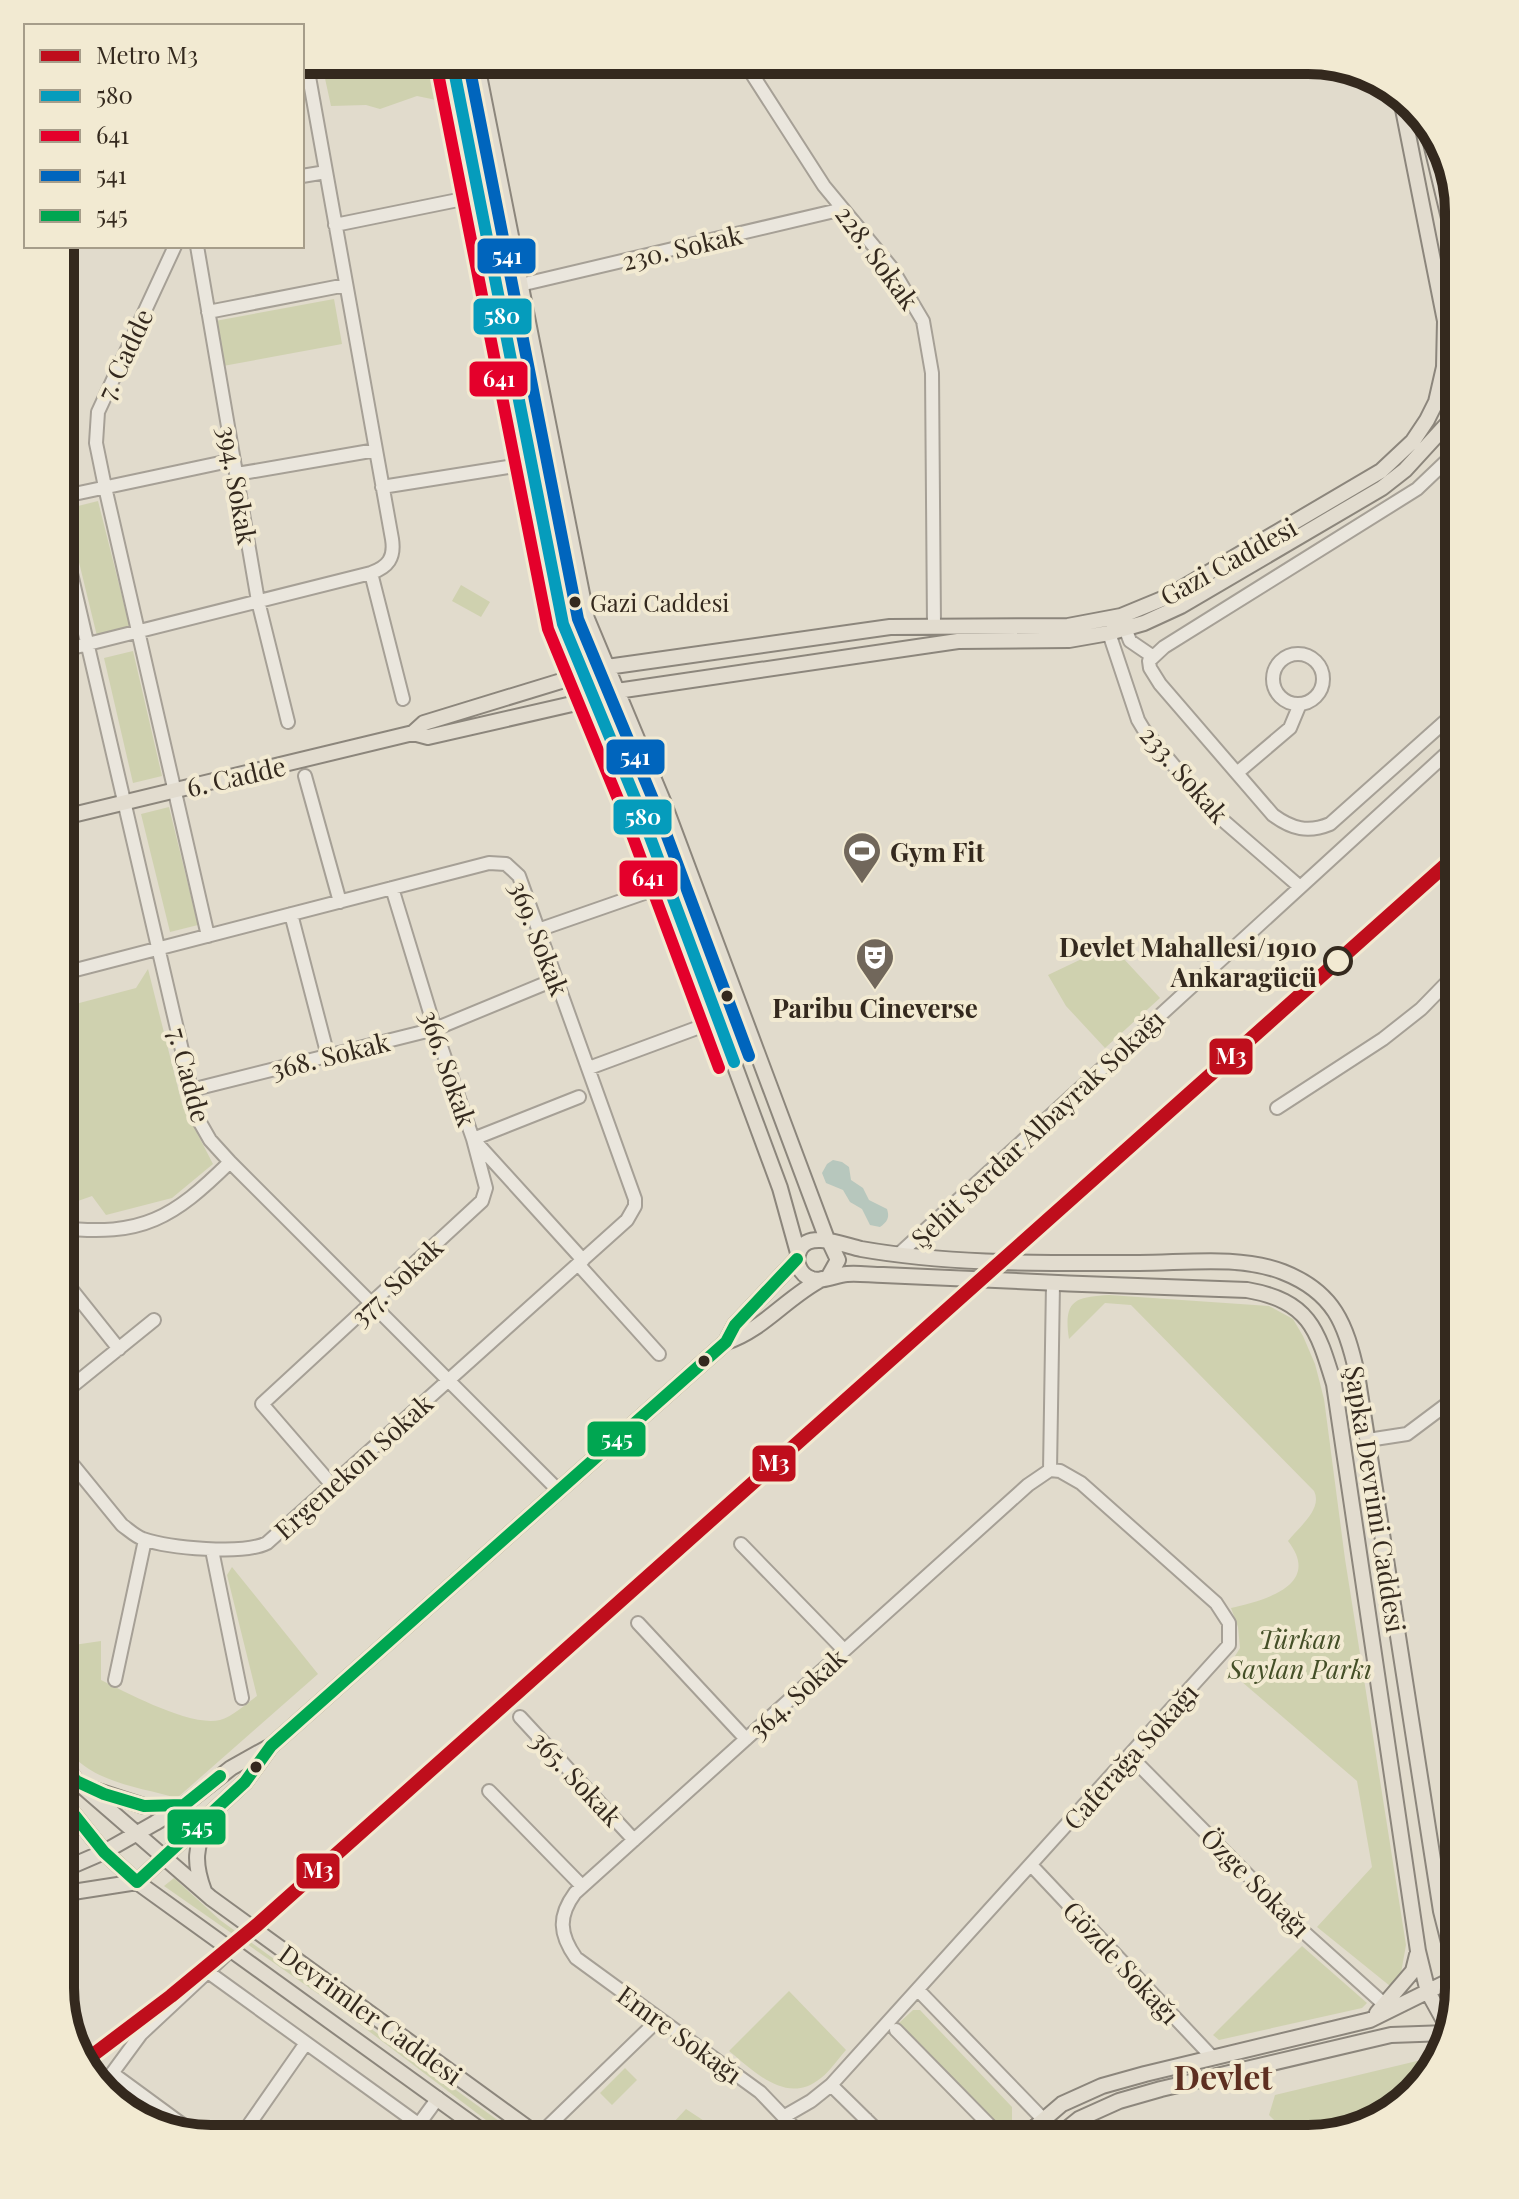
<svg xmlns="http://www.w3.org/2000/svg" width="1519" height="2199" font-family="'Playfair Display',serif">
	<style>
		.green { fill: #cfd1af }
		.water { fill: #b7c7bd }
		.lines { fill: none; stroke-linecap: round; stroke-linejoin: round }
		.minor-casing { stroke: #a6a096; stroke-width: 16 }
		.major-casing { stroke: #8c867c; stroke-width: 18 }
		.minor { stroke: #eae6dd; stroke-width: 12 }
		.major { stroke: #e2dccf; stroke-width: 14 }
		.bus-1-casing { stroke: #f2ead2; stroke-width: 18 }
		.bus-2-casing { stroke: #f2ead2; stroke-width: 18 }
		.bus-3-casing { stroke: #f2ead2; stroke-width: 18 }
		.bus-4-casing { stroke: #f2ead2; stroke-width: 18 }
		.bus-1 { stroke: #059cbc; stroke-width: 12 }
		.bus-2 { stroke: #e4002b; stroke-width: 12 }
		.bus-3 { stroke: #0065bd; stroke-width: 12 }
		.bus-4 { stroke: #00a651; stroke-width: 12 }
		.metro-1-casing { stroke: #f2ead2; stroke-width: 20 }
		.metro-1 { stroke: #bf0e1c; stroke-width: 14 }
		.bus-dot { fill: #34291e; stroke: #f2ead2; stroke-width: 3 }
		.stop-dot { fill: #f2ead2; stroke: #34291e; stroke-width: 4 }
		.labels { text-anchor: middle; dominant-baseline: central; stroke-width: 8; stroke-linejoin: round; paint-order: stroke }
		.bus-label { font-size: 24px; fill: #34291e; stroke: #f2ead2; text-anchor: start }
		.street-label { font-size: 26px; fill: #34291e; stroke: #f2ead2 }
		.poi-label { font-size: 26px; font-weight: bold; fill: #34291e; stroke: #f2ead2; text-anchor: start }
		.stop-label { font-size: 26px; font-weight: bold; fill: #34291e; stroke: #f2ead2; text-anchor: end }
		.park-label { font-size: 26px; font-style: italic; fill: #444f27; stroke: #f2ead2 }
		.district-label { font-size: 34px; font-weight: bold; fill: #5e2f21; stroke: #f2ead2 }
		.rim { fill: none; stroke: #34291e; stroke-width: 10 }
		.line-badge { stroke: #f2ead2; stroke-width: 3 }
		.badge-label { font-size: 22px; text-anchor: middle; font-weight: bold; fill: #fff }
	</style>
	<rect width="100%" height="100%" fill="#e1dbcc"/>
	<path class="green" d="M321,60H441L446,102L417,96L380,109L366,105L331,106Z
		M334,299L342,344L223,366L215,321Z
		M98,501L130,628L97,636L66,509Z
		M461,585L490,602L481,617L452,601Z
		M133,651L162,776L133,783L104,658Z
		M169,807L198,925L170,932L141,814Z
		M1111,945L1160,998L1105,1048L1066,1006L1048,975Z
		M148,969L182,1104L213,1164L172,1198L106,1215L92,1196L61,1207L60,1003L68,1006L136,988Z
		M1109,1295L1269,1306L1293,1319L1303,1336L1315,1364L1324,1399L1345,1559L1406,1945L1401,1973L1390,1986L1317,1927L1372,1867L1357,1781L1227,1669L1240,1648L1238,1627L1231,1608C1262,1601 1323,1586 1288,1541C1299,1527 1323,1509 1314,1491L1131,1305L1105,1303L1069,1339C1063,1300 1075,1297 1109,1295Z
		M232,1567L318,1674L177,1798C136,1786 77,1781 61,1735C56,1722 60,1664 60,1647L101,1641V1680C128,1693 190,1727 220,1720C232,1717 247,1703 257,1696L227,1575Z
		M174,1878L220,1920L524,2139H511L337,2007L164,1886Z
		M1302,1946L1367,2003L1362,2008L1219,2040L1213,2035Z
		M789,1991L846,2050C838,2059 830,2071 821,2078C787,2106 755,2072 729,2051Z
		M913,2010H920L1012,2107V2124L1004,2132L899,2023Z
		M1417,2061H1439L1383,2119L1308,2139H1293L1269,2115L1275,2095Z
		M625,2068L637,2080L612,2105L600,2093Z
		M686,2109L730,2138V2139H658Z"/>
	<path class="water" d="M833,1160L842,1162L849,1167L851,1180L863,1188L869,1200L887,1209C890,1218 887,1222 880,1227L870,1225L862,1209L850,1202L843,1190L826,1183L822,1173L827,1164Z"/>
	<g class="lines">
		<defs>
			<path id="minor" d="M743,60L824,186L891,267L923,321L932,373L934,625
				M302,176L326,172
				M335,225L458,200
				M175,246L98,412L96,443L105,487L208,936
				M197,246L258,601L288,722
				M520,285L843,209
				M208,312L346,285
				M237,474L376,450
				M382,487L508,467
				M60,497L234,460
				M60,526L198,1119L210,1140L230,1162L559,1491
				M371,573L403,699
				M1125,628L1130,641L1152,656
				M1109,633L1138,720L1144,730L1211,810L1300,887
				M60,651L371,573C388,567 395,558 392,539L306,60
				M1273 679a25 25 0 1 1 50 0a25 25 0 1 1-50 0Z
				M1459,709L1330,824C1308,833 1292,829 1273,815L1160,684L1150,668L1149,661L1164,647L1417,489L1459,449
				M1237,773L1290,728L1300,704
				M305,776L340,902
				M392,888L435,1029L473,1139L583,1260
				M291,914L328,1056
				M538,930L650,891
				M589,1068L697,1028
				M191,1090L435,1029L556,979
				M1277,1108L1383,1039L1421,1009L1459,970
				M60,1228C143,1237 173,1218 230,1162
				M898,1255L1459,742
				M578,1264L659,1354
				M60,1275L119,1349
				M60,1396L154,1320
				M1368,1440L1407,1434L1459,1395
				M60,1449L122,1525C129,1530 135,1536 143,1539C169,1548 243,1555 267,1543L627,1220L635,1206V1199L519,876L506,864L489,863L60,974
				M332,1485L262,1404L482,1201L486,1188L473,1139L579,1097
				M741,1544L844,1650
				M212,1550L242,1698
				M638,1623L746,1739
				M115,1680L145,1540
				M520,1717L634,1840
				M1130,1756L1306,1934L1385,2005
				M489,1791L582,1886
				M1031,1865L1213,2058
				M208,1972L439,2139
				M918,1990L1043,2119
				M896,2030L1003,2139
				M112,2073L202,2139
				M831,2085L886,2139
				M102,2087L141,2034L232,1949
				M785,2116L811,2101L831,2085L1229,1645V1623L1216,1603L1081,1483L1060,1471L1050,1470L1053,1284
				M539,2135L659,2019
				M239,2139L306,2043
				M408,2139L438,2098
				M805,2139L760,2092L576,1958C559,1934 558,1916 575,1893L1028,1485L1050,1470
				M849,2139L848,2137L866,2119"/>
			<path id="major" d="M452,60L563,624L640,810L780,1188L798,1253
				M476,60L587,619L663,801L828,1242
				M1400,94L1445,321
				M1426,122L1459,260
				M1444,367L1436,402L1427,420L1413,441L1381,471L1167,597L1121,616L1068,626L890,627L607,667L424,723L413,733L428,737L594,699L617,691L958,641L1069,640L1109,633L1144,623L1181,606L1382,488L1405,470L1459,411
				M1459,378L1444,367L1445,321L1459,312
				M60,818L413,733
				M829,1276L838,1260L830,1243
				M726,1342C763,1330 787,1297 822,1279
				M60,1758L76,1781L211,1898L543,2139
				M92,1789L144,1806H180
				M60,1797L104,1852L137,1882L493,2139
				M60,1868C73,1850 68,1830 60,1811
				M60,1871L104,1852L155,1823L184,1805L231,1768L267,1748
				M137,1882L245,1782L271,1746L726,1342L735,1325L797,1259
				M204,1891C194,1864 194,1846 209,1821
				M60,1894L137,1882
				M1377,2013L1413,1971L1417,1955
				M1448,2028L1428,1992L1418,1951L1334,1384C1317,1328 1309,1301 1247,1290C1125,1286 1005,1281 883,1275C871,1275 859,1273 847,1274C836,1275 822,1282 812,1279C806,1277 801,1272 799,1267C796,1261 797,1255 800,1249C810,1231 843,1245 861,1249C952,1265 1047,1263 1139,1263C1185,1263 1239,1255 1283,1272C1334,1292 1346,1324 1357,1374L1441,1911L1459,1982
				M1021,2139L1062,2104L1102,2086L1145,2074L1370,2020L1459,1976
				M1054,2139L1079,2119L1119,2101L1161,2089L1391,2035L1447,2033"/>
		</defs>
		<use href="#minor" class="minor-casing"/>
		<use href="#major" class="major-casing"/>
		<use href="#minor" class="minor"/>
		<use href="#major" class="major"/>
		<defs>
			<path id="bus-1" d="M452,60L563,624L640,810L734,1062"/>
			<path id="bus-2" d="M436,63L548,629L625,816L719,1068"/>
			<path id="bus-3" d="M468,60L578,619L655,804L749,1056"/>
			<path id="bus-4" d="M60,1758L76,1781L104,1794L144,1806L184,1805L220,1776
				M60,1797L104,1852L137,1882L245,1782L271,1746L726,1342L735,1325L797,1259"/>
		</defs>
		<use href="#bus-1" class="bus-1-casing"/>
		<use href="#bus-2" class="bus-2-casing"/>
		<use href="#bus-3" class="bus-3-casing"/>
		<use href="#bus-4" class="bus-4-casing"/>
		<use href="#bus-1" class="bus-1"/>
		<use href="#bus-2" class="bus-2"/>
		<use href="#bus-3" class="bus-3"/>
		<use href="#bus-4" class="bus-4"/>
		<defs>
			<path id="metro-1" d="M81,2064L171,1996L257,1925L1459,853"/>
		</defs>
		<use href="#metro-1" class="metro-1-casing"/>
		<use href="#metro-1" class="metro-1"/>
	</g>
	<defs>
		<symbol id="stadium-pin" viewBox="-11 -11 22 30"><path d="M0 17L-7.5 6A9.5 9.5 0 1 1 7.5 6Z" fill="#71675b" stroke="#f2ead2"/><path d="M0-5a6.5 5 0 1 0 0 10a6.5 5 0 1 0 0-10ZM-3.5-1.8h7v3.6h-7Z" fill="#fff"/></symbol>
		<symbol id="theatre-pin" viewBox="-11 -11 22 30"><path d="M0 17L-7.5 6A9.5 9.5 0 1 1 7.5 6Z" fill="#71675b" stroke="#f2ead2"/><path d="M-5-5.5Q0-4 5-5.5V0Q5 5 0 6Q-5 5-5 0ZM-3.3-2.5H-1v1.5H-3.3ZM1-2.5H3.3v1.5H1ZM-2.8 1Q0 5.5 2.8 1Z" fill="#fff"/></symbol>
	</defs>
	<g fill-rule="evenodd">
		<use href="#stadium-pin" x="840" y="829" width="44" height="60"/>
		<use href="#theatre-pin" x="853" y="935" width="44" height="60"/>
	</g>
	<g class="bus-dot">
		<circle cx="575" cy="602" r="7"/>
		<circle cx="727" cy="996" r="7"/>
		<circle cx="704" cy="1361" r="7"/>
		<circle cx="256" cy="1767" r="7"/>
	</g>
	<circle class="stop-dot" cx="1338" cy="961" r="13"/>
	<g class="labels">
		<g class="bus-label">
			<text x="590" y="602">Gazi Caddesi</text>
		</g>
		<g class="street-label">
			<text transform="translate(682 247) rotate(-13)">230. Sokak</text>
			<text transform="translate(878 257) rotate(54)">228. Sokak</text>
			<text transform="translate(124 354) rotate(-65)">7. Cadde</text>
			<text transform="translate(238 485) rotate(80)">394. Sokak</text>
			<text transform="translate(1228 561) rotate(-29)">Gazi Caddesi</text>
			<text transform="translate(1185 774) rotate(49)">233. Sokak</text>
			<text transform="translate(236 776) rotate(-13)">6. Cadde</text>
			<text transform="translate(540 938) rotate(69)">369. Sokak</text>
			<text transform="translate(330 1055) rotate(-14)">368. Sokak</text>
			<text transform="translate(449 1068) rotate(71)">366. Sokak</text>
			<text transform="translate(190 1075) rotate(75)">7. Cadde</text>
			<text transform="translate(1037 1128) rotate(-43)">Şehit Serdar Albayrak Sokağı</text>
			<text transform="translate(396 1281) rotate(-43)">377. Sokak</text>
			<text transform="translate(353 1466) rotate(-42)">Ergenekon Sokak</text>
			<text transform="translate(1376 1499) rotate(81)">Şapka Devrimi Caddesi</text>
			<text transform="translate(797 1693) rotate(-42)">364. Sokak</text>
			<text transform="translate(1130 1756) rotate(-48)">Caferağa Sokağı</text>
			<text transform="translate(577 1778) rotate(47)">365. Sokak</text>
			<text transform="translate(1256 1882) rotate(45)">Özge Sokağı</text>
			<text transform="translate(1122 1962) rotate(47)">Gözde Sokağı</text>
			<text transform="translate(371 2014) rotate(36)">Devrimler Caddesi</text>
			<text transform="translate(680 2034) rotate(36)">Emre Sokağı</text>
		</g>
		<g class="poi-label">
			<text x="890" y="851">Gym Fit</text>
			<text x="875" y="1007" text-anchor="middle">Paribu Cineverse</text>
		</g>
		<g class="stop-label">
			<text x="1317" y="946">Devlet Mahallesi/1910<tspan x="1317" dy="30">Ankaragücü</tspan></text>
		</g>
		<g class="park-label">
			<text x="1300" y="1638">Türkan<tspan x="1300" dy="30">Saylan Parkı</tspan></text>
		</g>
		<g class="district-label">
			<text x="1223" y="2076">Devlet</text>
		</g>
	</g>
	<path d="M0 0H1519V2199H0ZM211 74H1308A137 137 0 0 1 1445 211V1988A137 137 0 0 1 1308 2125H211A137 137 0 0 1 74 1988V211A137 137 0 0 1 211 74Z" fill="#f2ead2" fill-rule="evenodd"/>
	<path class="rim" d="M211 74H1308A137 137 0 0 1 1445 211V1988A137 137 0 0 1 1308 2125H211A137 137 0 0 1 74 1988V211A137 137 0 0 1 211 74Z"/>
	<g class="line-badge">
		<rect x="476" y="237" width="61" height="38" rx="8" fill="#0065bd"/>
		<rect x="472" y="297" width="61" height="39" rx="8" fill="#059cbc"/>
		<rect x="468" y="360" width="61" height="38" rx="8" fill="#e4002b"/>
		<rect x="605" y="738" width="61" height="38" rx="8" fill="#0065bd"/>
		<rect x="612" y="798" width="61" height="38" rx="8" fill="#059cbc"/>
		<rect x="618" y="859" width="61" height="39" rx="8" fill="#e4002b"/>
		<rect x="1208" y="1037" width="46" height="39" rx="8" fill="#bf0e1c"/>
		<rect x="586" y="1420" width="61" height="38" rx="8" fill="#00a651"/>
		<rect x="751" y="1444" width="46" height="39" rx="8" fill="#bf0e1c"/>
		<rect x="166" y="1808" width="61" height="38" rx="8" fill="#00a651"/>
		<rect x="295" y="1852" width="46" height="38" rx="8" fill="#bf0e1c"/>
	</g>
	<g class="badge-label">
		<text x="507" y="264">541</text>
		<text x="502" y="324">580</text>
		<text x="499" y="387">641</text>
		<text x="635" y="765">541</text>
		<text x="643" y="825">580</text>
		<text x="648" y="886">641</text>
		<text x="1231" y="1064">M3</text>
		<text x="617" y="1447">545</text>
		<text x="774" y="1471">M3</text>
		<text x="197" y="1835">545</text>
		<text x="318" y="1878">M3</text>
	</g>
	<rect x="24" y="24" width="280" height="224" fill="#f2ead2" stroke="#a69d8a" stroke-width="2"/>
	<rect x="40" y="50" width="40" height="12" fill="#bf0e1c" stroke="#a69d8a" stroke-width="2"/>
	<text x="96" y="64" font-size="24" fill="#34291e">Metro M3</text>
	<rect x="40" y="90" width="40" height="12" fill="#059cbc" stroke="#a69d8a" stroke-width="2"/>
	<text x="96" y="104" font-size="24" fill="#34291e">580</text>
	<rect x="40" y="130" width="40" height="12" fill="#e4002b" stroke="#a69d8a" stroke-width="2"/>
	<text x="96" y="144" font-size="24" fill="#34291e">641</text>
	<rect x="40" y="170" width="40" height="12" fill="#0065bd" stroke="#a69d8a" stroke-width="2"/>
	<text x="96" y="184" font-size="24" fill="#34291e">541</text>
	<rect x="40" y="210" width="40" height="12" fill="#00a651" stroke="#a69d8a" stroke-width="2"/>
	<text x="96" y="224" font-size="24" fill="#34291e">545</text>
</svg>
